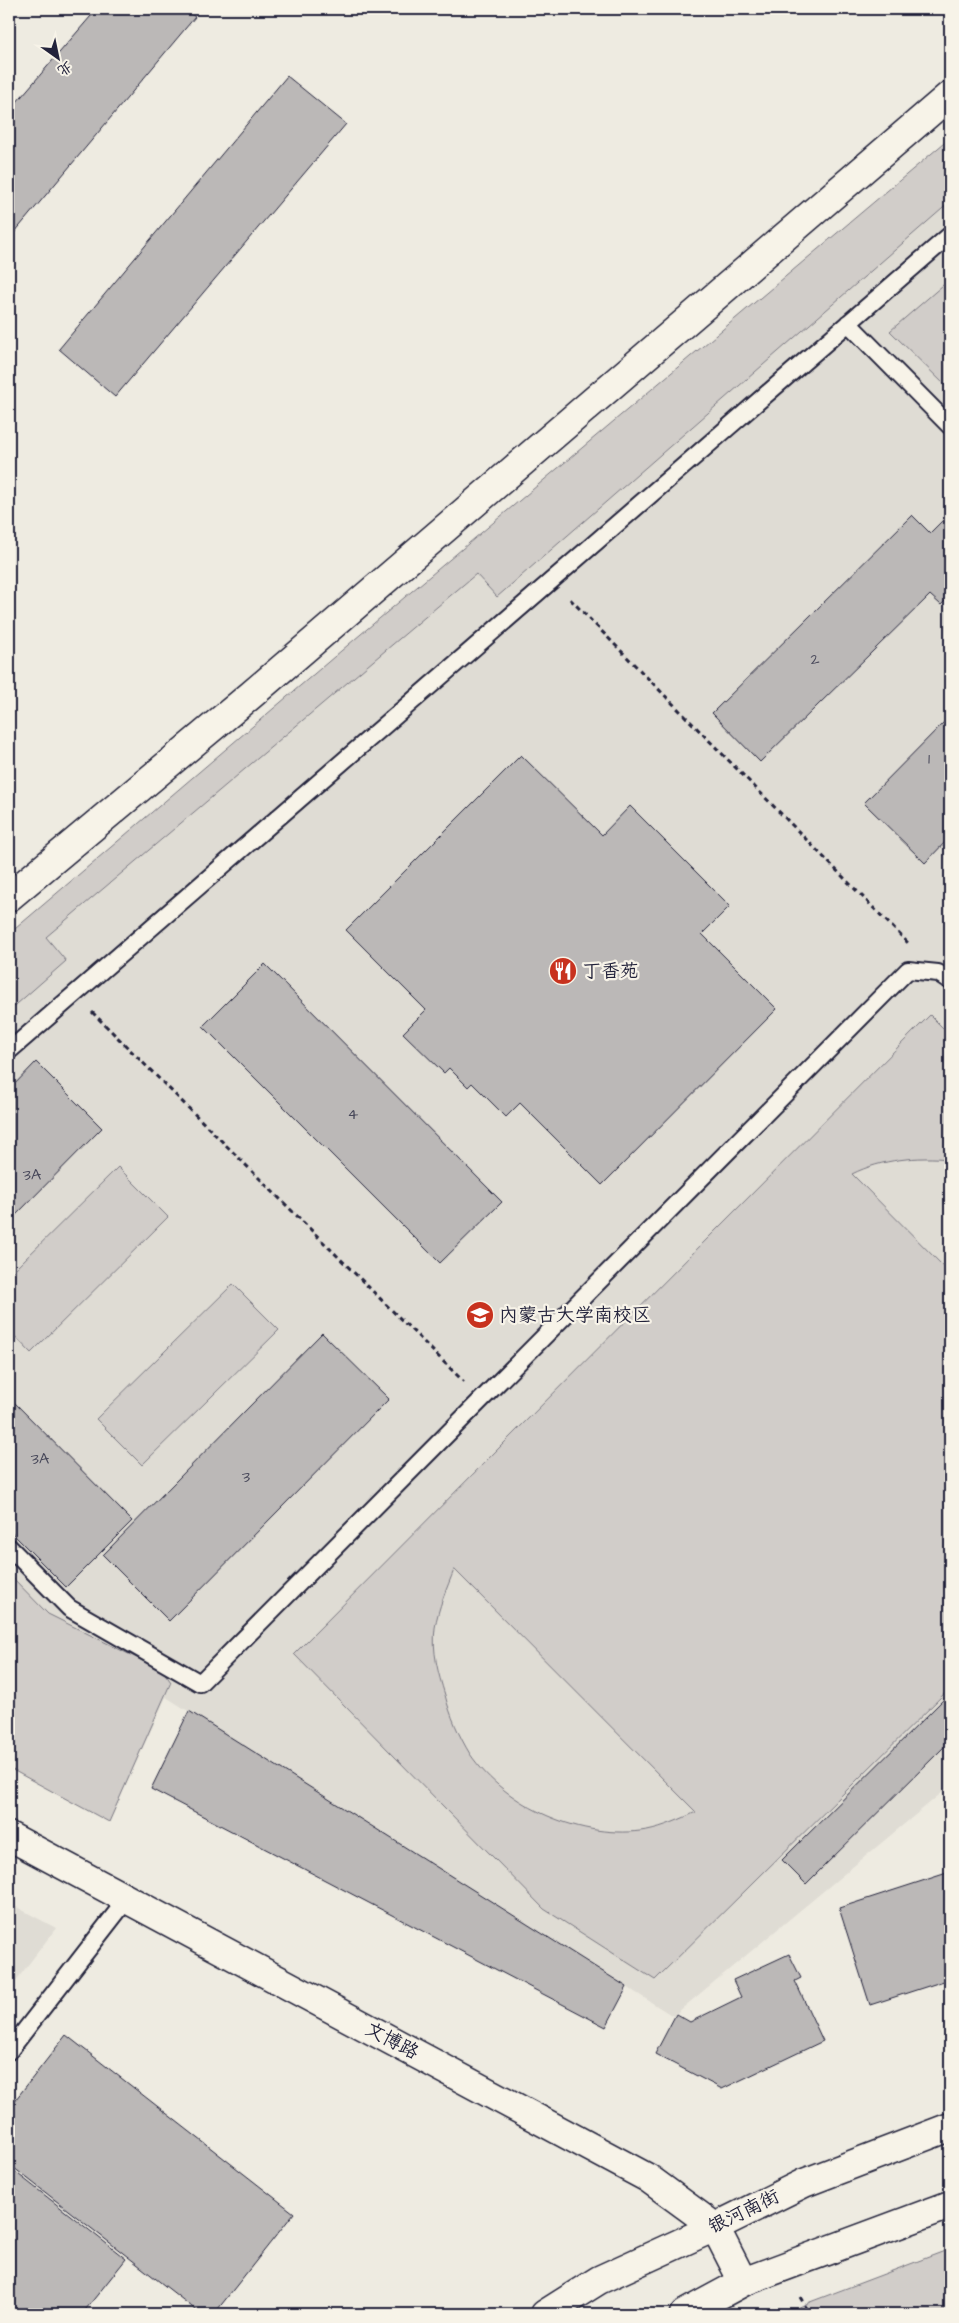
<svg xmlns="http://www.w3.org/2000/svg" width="959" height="2323" font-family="'Architects Daughter','LXGW WenKai TC',sans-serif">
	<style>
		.built { fill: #dfdcd4 }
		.green { fill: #d1cdc9; stroke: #7a7882; fill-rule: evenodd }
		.building { fill: #bbb8b7; stroke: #22223b }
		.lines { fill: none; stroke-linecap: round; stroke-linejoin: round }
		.lane-casing { stroke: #22223b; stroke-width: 20 }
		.street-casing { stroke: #22223b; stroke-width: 31 }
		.secondary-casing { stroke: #22223b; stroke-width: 31 }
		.path { stroke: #22223b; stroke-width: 3; stroke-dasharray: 5 4; stroke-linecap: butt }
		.lane { stroke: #f7f3e8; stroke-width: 16 }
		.street { stroke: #f7f3e8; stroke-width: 28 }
		.secondary { stroke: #f7f3e8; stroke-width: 28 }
		.labels { text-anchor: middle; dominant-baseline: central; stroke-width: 4.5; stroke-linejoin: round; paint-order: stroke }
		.number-label { font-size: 16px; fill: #48485a }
		.poi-label { font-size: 19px; fill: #22223b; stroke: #f7f3e8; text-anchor: start }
		.street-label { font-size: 19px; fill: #22223b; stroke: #f7f3e8 }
	</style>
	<rect width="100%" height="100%" fill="#eeebe1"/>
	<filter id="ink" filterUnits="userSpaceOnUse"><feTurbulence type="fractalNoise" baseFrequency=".02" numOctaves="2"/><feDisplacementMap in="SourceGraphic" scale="10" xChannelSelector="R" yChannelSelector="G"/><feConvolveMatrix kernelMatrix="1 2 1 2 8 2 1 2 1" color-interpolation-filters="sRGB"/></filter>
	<g filter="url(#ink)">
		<path class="built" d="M944,143H950V1786L673,2016L166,1697L109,1822L9,1768V934L348,645Z
			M9,1903L56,1928L9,1990Z"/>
		<path class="green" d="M944,143H950V202L497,597L476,574L46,937L66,961L9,1011V934L348,645Z
			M950,279V390L890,331Z
			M930,1015L950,1035V1159C917,1156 882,1159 852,1174L950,1273V1688L655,1980L544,1909L294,1654ZM454,1570H455L696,1812C681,1819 663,1827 647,1830C583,1841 506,1807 470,1754C459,1736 450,1715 445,1695C438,1673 432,1651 435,1628C438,1608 447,1588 454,1570Z
			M118,1167L168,1217L31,1353L9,1330V1275Z
			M233,1284L279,1330L142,1465L96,1419Z
			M9,1574L48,1614L163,1671L171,1682L109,1822L9,1768Z
			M950,2249V2314H785L810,2302Z"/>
		<path class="building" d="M97,9H185L195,17L9,239V111Z
			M287,76L346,124L115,397L59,349Z
			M950,513V596L941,605L930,595L760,762L712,713L912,515L930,533Z
			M950,716V837L925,863L864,803Z
			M521,755L602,835L630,806L730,906L702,934L777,1009L602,1185L520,1103L506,1117L472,1083L468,1087L449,1068L444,1073L403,1033L426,1010L346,930Z
			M265,964L502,1202L440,1263L203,1026Z
			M36,1062L102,1128L9,1222V1090Z
			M322,1333L389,1399L169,1621L103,1555Z
			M9,1397L132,1521L66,1587L9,1530Z
			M950,1693V1741L806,1884L782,1860Z
			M189,1711L627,1987L606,2027L151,1789Z
			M950,1872V1979L870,2005L839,1908Z
			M789,1954L801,1978L795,1981L823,2041L722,2089L655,2054L676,2014L690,2022L741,1997L733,1980Z
			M66,2035L294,2213L214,2314H201L9,2164V2108Z
			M9,2167L126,2259L82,2314H9Z"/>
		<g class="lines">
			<defs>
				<path id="lane" d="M848,323L950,426
					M9,1051L950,235
					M9,1547L69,1608L200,1683L908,970L938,973L950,981
					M9,2051L127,1899"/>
				<path id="street" d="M9,897L251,695L950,95"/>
				<path id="secondary" d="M9,1836L648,2178L715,2227L743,2282
					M545,2314L599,2280L715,2227L804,2183L950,2127
					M684,2314L743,2282L950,2205"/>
			</defs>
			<use href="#lane" class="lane-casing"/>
			<use href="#street" class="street-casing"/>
			<use href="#secondary" class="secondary-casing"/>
			<path class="path" d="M570,599L909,944
				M92,1012L464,1382
				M800,2297L810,2314"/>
			<use href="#lane" class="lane"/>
			<use href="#street" class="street"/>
			<use href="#secondary" class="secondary"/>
		</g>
	</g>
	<defs>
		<symbol id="restaurant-disc" viewBox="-11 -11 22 22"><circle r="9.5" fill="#c8321e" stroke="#f7f3e8"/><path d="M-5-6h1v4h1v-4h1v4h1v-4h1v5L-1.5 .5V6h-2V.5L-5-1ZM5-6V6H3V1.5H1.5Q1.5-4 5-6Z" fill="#fff"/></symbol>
		<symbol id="university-disc" viewBox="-11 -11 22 22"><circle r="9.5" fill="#c8321e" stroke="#f7f3e8"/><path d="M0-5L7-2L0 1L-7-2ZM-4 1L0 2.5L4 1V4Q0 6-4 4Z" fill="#fff"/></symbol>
	</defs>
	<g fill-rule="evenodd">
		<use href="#restaurant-disc" x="547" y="955" width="32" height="32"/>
		<use href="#university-disc" x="464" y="1299" width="32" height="32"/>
	</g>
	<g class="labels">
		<g class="number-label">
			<text x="815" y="659">2</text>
			<text x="929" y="759">1</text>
			<text x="353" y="1114">4</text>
			<text x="32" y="1175">3A</text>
			<text x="40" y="1459">3A</text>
			<text x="246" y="1477">3</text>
		</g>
		<g class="poi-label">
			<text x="582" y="971">丁香苑</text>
			<text x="499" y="1315">内蒙古大学南校区</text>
		</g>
		<g class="street-label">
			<text transform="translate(392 2041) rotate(28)">文博路</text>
			<text transform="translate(744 2212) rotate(-26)">银河南街</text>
		</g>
	</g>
	<rect width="959" height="2323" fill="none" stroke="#f7f3e8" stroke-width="30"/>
	<rect x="15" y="15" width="929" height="2293" fill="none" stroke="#22223b" stroke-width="2" filter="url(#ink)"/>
	<g transform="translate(58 58) rotate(147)" stroke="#f7f3e8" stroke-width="4" paint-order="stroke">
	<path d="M0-4L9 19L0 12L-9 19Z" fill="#22223b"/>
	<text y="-8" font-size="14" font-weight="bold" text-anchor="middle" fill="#22223b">北</text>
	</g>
</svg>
